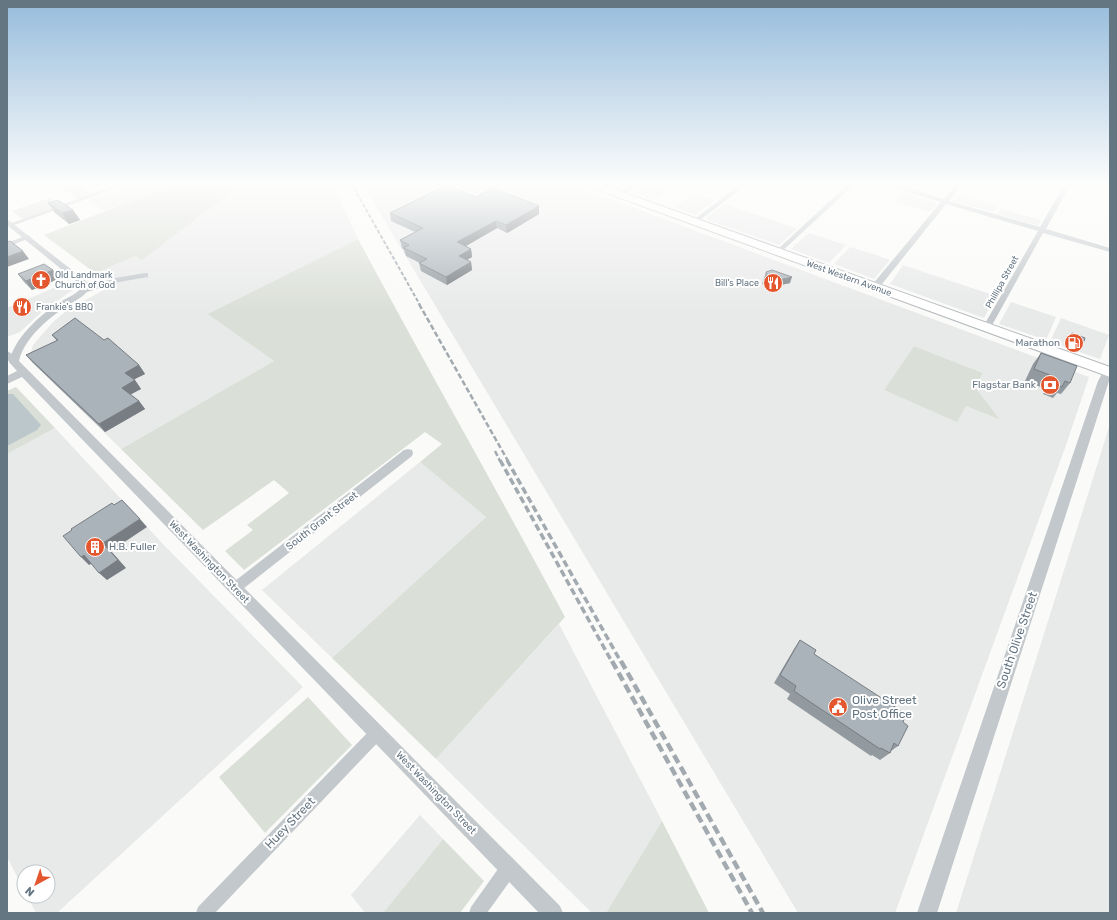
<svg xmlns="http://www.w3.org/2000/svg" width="1117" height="920" font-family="Rubik,sans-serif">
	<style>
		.built { fill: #e8e9e9; fill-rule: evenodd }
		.green { fill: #dadfd7 }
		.water { fill: #bbc7cb }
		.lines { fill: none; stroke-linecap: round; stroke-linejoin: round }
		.primary-casing { stroke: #b5babe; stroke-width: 2 }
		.minor { fill: #c3c8cc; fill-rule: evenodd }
		.tertiary { fill: #c3c8cc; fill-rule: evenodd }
		.primary { fill: #fff; fill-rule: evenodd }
		.rail-far3 { stroke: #a2aab0; stroke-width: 2; stroke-dasharray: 4 2; stroke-linecap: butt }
		.rail-far2 { stroke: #a2aab0; stroke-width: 2.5; stroke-dasharray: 5.5 2.5; stroke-linecap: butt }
		.rail-far1 { stroke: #a2aab0; stroke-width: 3.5; stroke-dasharray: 7 3.5; stroke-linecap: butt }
		.rail { stroke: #a2aab0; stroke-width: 4.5; stroke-dasharray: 9 4.5; stroke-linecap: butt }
		.wall { fill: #929a9f }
		.shaded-wall { fill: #777d82 }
		.building { fill: #aab3b9; stroke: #777d82 }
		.labels { text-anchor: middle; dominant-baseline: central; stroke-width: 4; stroke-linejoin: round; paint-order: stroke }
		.far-poi-label { font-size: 9px; fill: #657683; stroke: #fff; text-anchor: start }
		.far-street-label { font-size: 9px; fill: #657683; stroke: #fff }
		.poi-label { font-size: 10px; fill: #657683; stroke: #fff; text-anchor: end }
		.street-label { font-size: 10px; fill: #657683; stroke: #fff }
		.near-street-label { font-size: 12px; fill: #657683; stroke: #fff }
		.near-poi-label { font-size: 12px; fill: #657683; stroke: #fff; text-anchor: start }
	</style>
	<rect width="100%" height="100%" fill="#fafaf8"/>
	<path class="built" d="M136,183H188L162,189L104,211L88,200Z
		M224,183H332L358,239L209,314L274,361L121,449L29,359L33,345L53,322L70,308L104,290V281L95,273L136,256L235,188Z
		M362,183H567L1089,377L1065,448L895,913H798ZM914,346L983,373L975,387L999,420L966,406L957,421L884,390Z
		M647,183H664L675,187L654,200L632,192Z
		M901,192L938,203L930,212L893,201Z
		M694,193L715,200L695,215L674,207Z
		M958,195L997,206L993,212L953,201Z
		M725,204L772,220L797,229L779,245L707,220V217Z
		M1001,209L1041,220L1038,226L997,214Z
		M809,233L846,245L829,263L791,249Z
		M850,247L876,255L890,260L874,279L834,264Z
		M903,265L996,296L984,318L890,284Z
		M65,283L73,290L45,309L20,332L7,337V308Z
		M1011,302L1056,317L1046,340L999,324Z
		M1061,318L1109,335L1100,359L1050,342Z
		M1110,424V913H956L1089,491Z
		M55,428L162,543L303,687L57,913H36L27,896H48V872H24V890L7,857V454Z
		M420,462L486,517L332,658L262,590Z
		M559,624L662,821L606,913H592L436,759Z
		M420,815L443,839L383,913H365L351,895Z"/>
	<path class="green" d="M54,183H78L76,184L92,194L78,199Z
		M188,183H224L235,189L142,260L136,256L95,273L44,235L162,189Z
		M50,198L61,205L23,219L12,211Z
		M358,239C426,366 497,490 565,617L436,759L332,658L486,517L420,462L442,444L425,432L244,570L225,551L253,530L247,525L289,493L274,480L203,530L121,449L274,361L208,314Z
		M914,346L983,373L975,387L1000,420L966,406L957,422L884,390Z
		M16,387L55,428L7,454V391Z
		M308,697L352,745L265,833L219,777Z
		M662,821L709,913H606Z
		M443,839L484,881L460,913H383Z"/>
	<path class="water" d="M7,394H13L41,425L37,430L7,446Z"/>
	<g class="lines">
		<defs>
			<path id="primary" d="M583,183H597L1110,367V377L585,185Z"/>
		</defs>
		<use href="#primary" class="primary-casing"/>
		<path class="minor" d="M16,183H25L7,190V186Z
			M122,183H131L14,225L9,224Z
			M634,183H641L622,196H618V194Z
			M742,183H749L696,223H692V221Z
			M849,183H856L780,253H776V251Z
			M879,183H889L944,199L957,183H963L949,201L1040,227L1065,183H1071L1046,229L1110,248V252L1043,233L991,327L987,329H984L983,327L1038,231L946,204L878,289H872V285L941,202Z
			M28,235L31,237L30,238L7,247V243Z
			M145,273H148V277L119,282L84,293L80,291L115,278Z
			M7,351C12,353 16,358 18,362L17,364H11L7,359Z
			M408,449L412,450L413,453L412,456L239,592L235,593L231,592L229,588L231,584L404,450Z
			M377,726L382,728L384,733L382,738L215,913H196L198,907L372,728Z
			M509,860L515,862L517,868L515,874L487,913H469L471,907L503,862Z"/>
		<path class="tertiary" d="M7,219L91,285C87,295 77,300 68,305C49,318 24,338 19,361L560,906L563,913H539L22,377L7,384V376L17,371L9,362C15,337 39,316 60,302C68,297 78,294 82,286L7,225Z
			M1110,366V378L937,913H917L1098,381L1106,367Z"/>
		<use href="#primary" class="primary"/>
		<path class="rail-far3" d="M351,183L420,305"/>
		<path class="rail-far2" d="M419,304L508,461
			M495,451L500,461"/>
		<path class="rail-far1" d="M500,460L612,662
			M507,460L621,662"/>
		<path class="rail" d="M612,661L752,913
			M621,661L763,913"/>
	</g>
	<path class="wall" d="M476,197L539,214L507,233L497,228L466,246L471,249L472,257L467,260L471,262L472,270L447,285L421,271L419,263H420L406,256L404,250L402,248L400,240L415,232L391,221L390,213Z
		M48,203L73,210L80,220L69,224L55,213Z
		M766,272L790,283L776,286L773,288L762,284Z
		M18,274L58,279L32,290L24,282Z
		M1072,333L1082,347L1079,350L1066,345L1069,336Z
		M52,335L104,340L139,365L145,374L134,379L141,389L130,394L139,401L145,409L105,432L33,363L26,355L57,341Z
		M1041,353L1070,383L1061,394L1057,393L1053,398L1043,394L1046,389L1025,381L1033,364Z
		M800,640L814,654L903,722L898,746L891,751L890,753L880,760L872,755L871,756L787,699L790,694L774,683L794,649Z"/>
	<path class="shaded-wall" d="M539,206V214L507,233L506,225Z
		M73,210L80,220L69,224L62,213Z
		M496,221L497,228L459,250L457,242Z
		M471,249L472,257L460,264L459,256Z
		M23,251L29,259L7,267V257Z
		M471,262L472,270L447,285L446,277Z
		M53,270L58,279L32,290L26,281Z
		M792,277L790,283L776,286L773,288L775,283L778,280Z
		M139,365L145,374L131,381L125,373Z
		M135,380L141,389L128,396L122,388Z
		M139,401L145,409L105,432L99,424Z
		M140,519L147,527L111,551L126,568L107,580L99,573L103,543Z
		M84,555L93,563L89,565L81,557Z"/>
	<path class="building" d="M447,185L476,197L493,188L539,206L506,225L496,221L457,242L471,249L459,256L471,262L446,277L419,263L427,259L404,248L409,245L400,240L423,228L390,213Z
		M58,200L73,210L62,213L48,203Z
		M10,241L23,251L7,257V242Z
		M44,264L53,270L26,281L18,274Z
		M772,270L792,277L778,280L775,283L764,279L767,276L766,272Z
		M75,318L104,340L108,338L139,365L125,373L135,380L122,388L139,401L99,424L26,355L58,340L52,335Z
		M1072,333L1085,338L1082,347L1068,342Z
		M1041,353L1077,366L1070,383L1065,381L1062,387L1052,383L1055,377L1034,369Z
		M122,500L140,519L103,543L118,560L99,573L84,555L81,557L63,536L72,530L71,529L112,503L114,505Z
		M800,640L816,650L814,654L906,714L903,722L908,726L898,746L894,743L890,753L881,748L880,749L794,691L796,686L780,675Z"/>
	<linearGradient id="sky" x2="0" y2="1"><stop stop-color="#96bcdc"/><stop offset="0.59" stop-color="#fdfdfc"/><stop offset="1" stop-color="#fdfdfc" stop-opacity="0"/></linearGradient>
	<rect width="1117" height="312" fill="url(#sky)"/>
	<defs>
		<symbol id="church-disc" viewBox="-11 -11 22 22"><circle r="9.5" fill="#e4572e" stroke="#fff"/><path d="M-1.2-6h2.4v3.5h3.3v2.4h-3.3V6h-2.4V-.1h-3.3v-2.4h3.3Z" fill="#fff"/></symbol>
		<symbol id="restaurant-disc" viewBox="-11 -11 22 22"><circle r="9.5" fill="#e4572e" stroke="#fff"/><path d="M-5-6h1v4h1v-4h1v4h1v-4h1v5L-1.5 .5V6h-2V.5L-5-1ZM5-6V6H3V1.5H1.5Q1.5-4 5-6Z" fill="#fff"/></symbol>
		<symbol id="fuel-disc" viewBox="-11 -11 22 22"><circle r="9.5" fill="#e4572e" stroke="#fff"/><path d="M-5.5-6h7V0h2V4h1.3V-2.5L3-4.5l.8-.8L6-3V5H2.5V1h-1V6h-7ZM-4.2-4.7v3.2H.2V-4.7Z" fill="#fff"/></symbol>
		<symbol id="bank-disc" viewBox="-11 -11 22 22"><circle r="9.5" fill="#e4572e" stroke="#fff"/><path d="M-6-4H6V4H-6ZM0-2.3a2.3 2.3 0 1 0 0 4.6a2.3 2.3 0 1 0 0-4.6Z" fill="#fff"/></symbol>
		<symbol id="building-disc" viewBox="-11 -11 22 22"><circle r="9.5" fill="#e4572e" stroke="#fff"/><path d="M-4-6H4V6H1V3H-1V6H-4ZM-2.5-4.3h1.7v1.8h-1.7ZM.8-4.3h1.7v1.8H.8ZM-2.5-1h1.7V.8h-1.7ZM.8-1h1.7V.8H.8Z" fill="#fff"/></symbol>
		<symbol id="civic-disc" viewBox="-11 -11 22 22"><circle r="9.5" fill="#e4572e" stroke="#fff"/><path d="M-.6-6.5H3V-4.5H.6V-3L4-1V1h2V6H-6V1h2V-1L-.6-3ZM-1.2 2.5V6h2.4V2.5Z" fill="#fff"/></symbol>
	</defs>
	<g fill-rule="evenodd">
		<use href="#church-disc" x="30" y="269" width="22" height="22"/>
		<use href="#restaurant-disc" x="762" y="272" width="22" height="22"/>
		<use href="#restaurant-disc" x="11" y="296" width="22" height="22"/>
		<use href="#fuel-disc" x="1063" y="332" width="22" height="22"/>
		<use href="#bank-disc" x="1039" y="374" width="22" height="22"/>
		<use href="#building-disc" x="84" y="536" width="22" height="22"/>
		<use href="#civic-disc" x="827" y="696" width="22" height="22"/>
	</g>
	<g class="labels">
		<g class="far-poi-label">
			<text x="55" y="275">Old Landmark<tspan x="55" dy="10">Church of God</tspan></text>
			<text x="759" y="283" text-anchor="end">Bill's Place</text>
			<text x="36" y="307">Frankie's BBQ</text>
		</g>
		<g class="far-street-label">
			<text transform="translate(849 278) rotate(20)">West Western Avenue</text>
			<text transform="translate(1002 282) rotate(-61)">Phillipa Street</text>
		</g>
		<g class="poi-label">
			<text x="1060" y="343">Marathon</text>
			<text x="1036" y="385">Flagstar Bank</text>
			<text x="109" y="547" text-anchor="start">H.B. Fuller</text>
		</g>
		<g class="street-label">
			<text transform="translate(322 521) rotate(-38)">South Grant Street</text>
			<text transform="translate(209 562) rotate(46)">West Washington Street</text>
			<text transform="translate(436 793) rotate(46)">West Washington Street</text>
		</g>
		<g class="near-street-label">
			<text transform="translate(1017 640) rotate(-71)">South Olive Street</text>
			<text transform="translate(290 823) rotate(-46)">Huey Street</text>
		</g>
		<g class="near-poi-label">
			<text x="852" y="700">Olive Street<tspan x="852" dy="14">Post Office</tspan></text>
		</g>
	</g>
	<rect width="1117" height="920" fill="none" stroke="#657683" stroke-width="16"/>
	<g transform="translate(36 884) rotate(220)"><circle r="19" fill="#ffffff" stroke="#c1c8cd"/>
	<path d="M0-3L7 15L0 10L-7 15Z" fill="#e4572e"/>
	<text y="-6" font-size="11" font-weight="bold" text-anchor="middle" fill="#657683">N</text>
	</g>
</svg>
